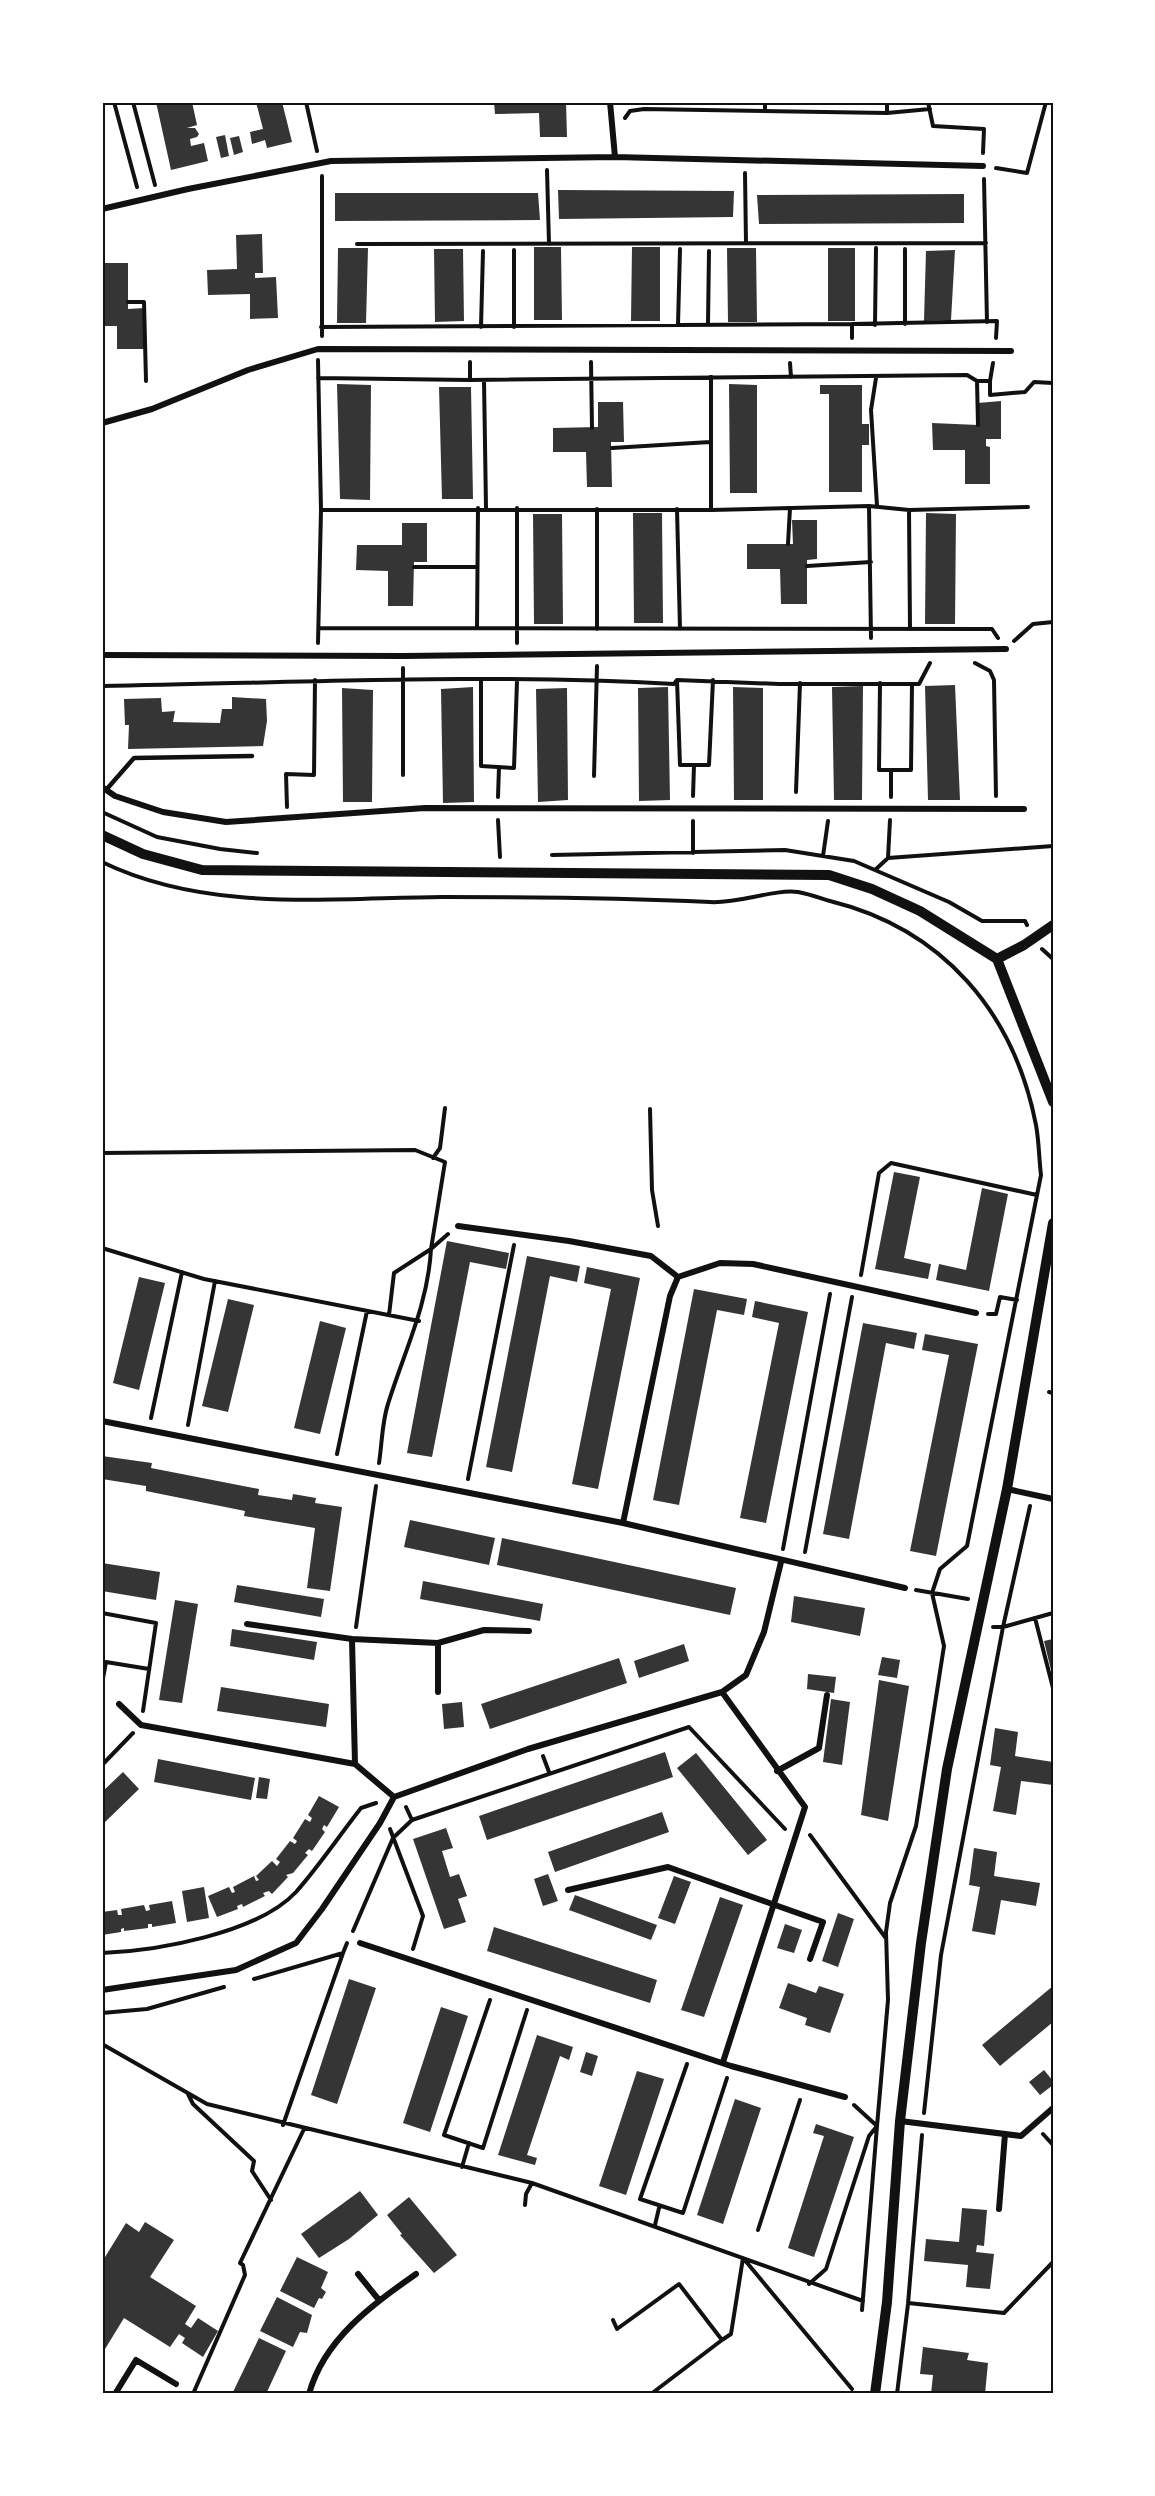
<svg xmlns="http://www.w3.org/2000/svg" width="1155" height="2496" font-family="Cabin,sans-serif">
	<style>
		.building { fill: #353535 }
		.lines { fill: none; stroke-linecap: round; stroke-linejoin: round }
		.path { stroke: #111; stroke-width: 4 }
		.service { stroke: #111; stroke-width: 4.5 }
		.minor { stroke: #111; stroke-width: 6 }
		.tertiary { stroke: #111; stroke-width: 10 }
		.neatline { fill: none; stroke: #111; stroke-width: 2 }
	</style>
	<rect width="100%" height="100%" fill="#fff"/>
	<path class="building" d="M156,102H192L197,125L187,128H195L199,134L197,137L190,139L191,146L204,143L208,161L171,170Z
		M256,102H282L292,142L267,148L265,140L252,144L250,132L263,129Z
		M494,102H566L567,137H540L539,113L495,114Z
		M225,135L229,156L221,158L216,137Z
		M239,136L243,152L234,155L230,138Z
		M558,190L734,191L733,217L559,219Z
		M335,193H538L540,220L335,221Z
		M964,194V223L759,224L757,195Z
		M262,234L263,273H255V278L276,277L278,318L250,319V294L208,295L207,270L237,269L236,235Z
		M534,247H561L562,320H534Z
		M632,247H660V321H631Z
		M338,248H368L366,323H337Z
		M727,248H756L757,322H728Z
		M828,248H855V321H828Z
		M434,249H463L464,321L435,322Z
		M955,250L951,320L924,321L926,251Z
		M102,263H128V309L144,308V349H117V326H102Z
		M337,384L371,385L370,500L340,499Z
		M729,384L757,385V493H730Z
		M820,385H862V424H869V445H862V492H829V394H820Z
		M439,387H471L473,499H442Z
		M1001,401V439H986V446L990,447V484H965V450H933L932,423L978,425V403Z
		M598,402H623L624,442H611L612,487H587L586,452H553V428L598,427Z
		M633,513H662L663,623H634Z
		M926,513L956,514L955,624H925Z
		M533,514H562L563,624H534Z
		M792,520H817V559L807,560V604H781L780,569H747V544H793Z
		M402,523H427V562H414L413,606H388V571L356,570L357,545H402Z
		M955,685L960,800H928L925,686Z
		M863,686L862,800H834L832,687Z
		M473,687L474,802L443,803L441,689Z
		M668,687L670,800L639,801L638,688Z
		M733,687L763,688V800H734Z
		M342,688L373,690L372,802H343Z
		M567,688L568,800L538,802L536,689Z
		M232,697L266,699L267,721L263,746L128,749L129,725H125L124,699L161,698L162,712L175,711L173,722L220,723L222,709H232Z
		M894,1172L920,1177L904,1258L931,1264L928,1279L875,1269Z
		M982,1188L1008,1194L989,1291L936,1280L939,1264L966,1270Z
		M447,1241L509,1253L506,1269L470,1262L432,1457L407,1453Z
		M527,1256L580,1266L577,1282L550,1276L512,1472L486,1467Z
		M587,1267L640,1278L598,1489L572,1484L611,1289L584,1283Z
		M139,1277L165,1283L139,1390L113,1383Z
		M694,1289L747,1299L744,1315L717,1310L679,1505L653,1500Z
		M228,1299L254,1305L228,1412L202,1406Z
		M755,1301L808,1312L766,1523L740,1518L779,1323L752,1317Z
		M320,1321L346,1328L320,1434L294,1428Z
		M863,1323L917,1333L914,1349L886,1343L849,1539L823,1534Z
		M925,1334L978,1344L936,1556L910,1551L949,1355L922,1350Z
		M102,1456L152,1463L151,1468L259,1489L258,1495L292,1500L293,1494L316,1498L315,1503L342,1507L330,1591L307,1588L315,1528L244,1516L245,1511L146,1491V1486L102,1479Z
		M410,1520L495,1538L489,1565L404,1547Z
		M502,1538L736,1588L730,1615L497,1565Z
		M102,1563L160,1572L156,1600L102,1591Z
		M423,1581L543,1604L540,1621L420,1599Z
		M237,1585L324,1599L321,1617L234,1602Z
		M794,1596L865,1608L860,1636L791,1622Z
		M175,1600L198,1604L182,1703L159,1700Z
		M232,1629L317,1642L314,1660L230,1646Z
		M1053,1639V1669L1051,1670L1044,1641Z
		M684,1644L689,1661L639,1678L634,1661Z
		M882,1657L900,1660L897,1678L878,1675Z
		M619,1658L627,1683L490,1729L481,1704Z
		M808,1674L836,1677L834,1693L807,1689Z
		M879,1680L909,1686L888,1821L861,1815Z
		M221,1687L329,1704L326,1727L217,1711Z
		M831,1699L850,1702L842,1765L823,1762Z
		M462,1702L464,1727L444,1729L442,1704Z
		M995,1728L1018,1732L1015,1756L1053,1762V1785L1021,1781L1016,1815L993,1811L1001,1767L990,1765Z
		M665,1752L673,1777L487,1840L479,1816Z
		M696,1753L767,1840L748,1855L677,1768Z
		M158,1759L255,1778L251,1800L154,1782Z
		M123,1772L139,1789L102,1825V1792Z
		M259,1777L270,1779L267,1799L256,1798Z
		M319,1796L339,1807L327,1827L324,1825L322,1829L325,1832L312,1851L309,1849L305,1853L308,1855L293,1873L286,1875L288,1877L272,1894L269,1891L263,1893L265,1896L243,1907L242,1904L237,1906L238,1909L217,1917L208,1896L229,1887L232,1893L235,1892L233,1887L254,1876L256,1881L259,1880L256,1876L272,1861L277,1866L280,1862L276,1859L290,1841L295,1844L297,1841L293,1838L305,1819L310,1822L312,1818L308,1815Z
		M662,1812L669,1832L555,1872L548,1852Z
		M446,1828L453,1848L442,1851L450,1877L459,1874L467,1896L458,1899L466,1922L444,1929L413,1839Z
		M974,1848L997,1852L994,1876L1040,1883L1036,1906L1001,1900L995,1935L972,1931L980,1887L969,1885Z
		M548,1874L558,1901L543,1906L534,1879Z
		M674,1876L691,1882L675,1924L658,1918Z
		M204,1887L209,1918L187,1922L182,1891Z
		M575,1895L657,1925L651,1940L569,1910Z
		M720,1897L743,1905L704,2017L681,2010Z
		M172,1901L176,1923L152,1927V1924H148V1928L124,1931V1928L121,1929V1932L102,1935V1912L117,1910L118,1915H122L121,1909L144,1905L146,1911L150,1910L149,1905Z
		M838,1913L854,1919L838,1967L822,1961Z
		M785,1924L802,1930L794,1953L777,1948Z
		M494,1927L657,1980L650,2003L487,1951Z
		M349,1979L376,1988L337,2104L311,2095Z
		M788,1983L816,1993L819,1986L844,1994L830,2033L805,2025L807,2018L779,2008Z
		M1053,1986V2022L1000,2066L982,2045Z
		M441,2007L468,2016L430,2132L403,2123Z
		M537,2035L573,2047L569,2060L560,2056L527,2155L537,2158L535,2165L498,2155Z
		M586,2052L598,2056L592,2076L580,2072Z
		M1044,2070L1053,2081V2085L1040,2095L1029,2082Z
		M637,2071L664,2079L626,2195L599,2186Z
		M735,2099L761,2108L723,2224L697,2215Z
		M816,2124L854,2137L814,2257L788,2248L824,2136L813,2133Z
		M360,2191L378,2215L349,2239L319,2258L301,2234Z
		M409,2197L457,2255L434,2273L400,2235L402,2234L387,2215Z
		M962,2208L987,2210L984,2246L977,2245L976,2252L994,2254L990,2289L966,2287L968,2265L924,2261L926,2239L959,2242Z
		M145,2222L174,2240L150,2277L196,2306L185,2324L191,2328L198,2318L218,2331L203,2357L182,2343L185,2338L179,2334L170,2347L124,2318L102,2354V2262L126,2223L139,2232Z
		M297,2257L328,2272L321,2288L326,2292L322,2299L319,2298L314,2308L280,2291Z
		M277,2297L312,2315L307,2333L300,2332L293,2347L260,2331Z
		M259,2338L286,2351L266,2394H236L233,2392Z
		M923,2347L969,2353L967,2360L988,2363L985,2394H931L933,2375L920,2374Z"/>
	<g class="lines">
		<path class="path" d="M114,102L137,187
			M133,102L155,185
			M306,102L317,151
			M765,102V111
			M887,102V113
			M928,102L933,126L984,129L983,153
			M625,118L630,111L644,109L887,113L930,109
			M996,168L1027,173L1046,102
			M547,170L549,244
			M745,173L746,243
			M322,176V336
			M984,179L987,322
			M357,244L986,243
			M905,249V324
			M514,250V327
			M128,302H144L146,381
			M708,324L709,251
			M678,325L680,249
			M875,325L876,248
			M321,327L852,324
			M481,327L483,251
			M852,338V324L997,321L996,338
			M318,360L321,510H711L869,506L909,510L1028,507
			M470,362V380L967,375L977,381
			M591,362L592,428
			M790,363L791,377
			M711,377V510
			M318,378L470,380
			M876,378L871,410L877,506
			M484,380L486,508
			M990,381L993,363
			M978,425L977,381H990V395L1025,392L1034,382L1053,383
			M612,448L710,442
			M869,506L871,638
			M597,509V629
			M677,509L680,629
			M909,510L910,629
			M788,544L790,508
			M807,566L871,562
			M414,567H476
			M319,628L992,629L998,638
			M477,628L478,508
			M1014,641L1033,624L1053,622
			M318,643L321,510
			M517,643V508
			M975,663L990,671L994,680L996,796
			M403,668V775
			M481,680V766L514,768L517,681
			M677,680L680,765H709L713,680
			M880,683L879,770H911L912,684
			M102,686C293,683 483,673 674,684L677,680L779,684H919L930,663
			M594,776L597,666
			M796,792L800,683
			M693,796L694,765
			M498,797L499,767
			M891,797V770
			M287,807L286,774L314,775L315,680
			M102,812L157,837L220,849L257,853
			M498,820L500,857
			M693,853V821
			M552,855L785,850L854,861L949,902L982,921H1025L1027,925
			M823,856L828,821
			M888,858L890,820
			M102,862C207,913 330,898 442,897C532,897 620,898 710,902C738,904 773,889 798,892C809,894 820,898 830,901C943,929 1014,1012 1036,1125C1039,1141 1039,1159 1041,1175L967,1546L940,1569L932,1593L944,1646L916,1826L890,1903L886,1932L888,2000L877,2126L869,2136L826,2269L809,2284
			M875,870L888,858L1053,846
			M1042,949L1053,959
			M650,1109L652,1190L658,1226
			M102,1153L415,1150L445,1162L431,1249L394,1273L389,1315
			M433,1158L440,1148L445,1108
			M102,1248L204,1279L419,1321
			M861,1275L879,1173L891,1163L1037,1195
			M988,1314H996L1000,1297L1017,1300
			M1049,1392L1053,1393
			M151,1418L182,1272
			M188,1425L215,1281
			M337,1454L367,1311
			M379,1463C382,1444 382,1422 388,1404C404,1352 428,1305 431,1249L448,1234
			M468,1479L514,1245
			M783,1549L830,1294
			M805,1552L852,1297
			M916,1590L968,1599
			M102,1613L156,1623L143,1711
			M1035,1618L1053,1688
			M356,1627L376,1486
			M993,1627H1003L1053,1613
			M102,1684L106,1662L149,1669
			M543,1756L549,1772
			M102,1765L133,1733
			M406,1807L412,1820
			M390,1829L423,1916L413,1949
			M810,1835L885,1937
			M353,1931L393,1838L412,1820L689,1727L785,1829
			M102,1953C157,1951 258,1933 296,1892C319,1866 339,1836 361,1808L376,1803
			M254,1979L343,1953L347,1943
			M490,2000L444,2135L483,2148L527,2010
			M102,2013L147,2009L224,1987
			M102,2044L207,2104L532,2183L526,2194L525,2205
			M687,2064L640,2199L683,2213L727,2078
			M188,2094L193,2104L254,2161L252,2171L271,2200
			M854,2105L877,2126L862,2310
			M924,2113L941,1955L1003,1627L1030,1506
			M283,2125L343,1953
			M1043,2134L1053,2145
			M462,2167L469,2143
			M532,2183L863,2301
			M655,2225L659,2208
			M758,2230L800,2100
			M743,2258L852,2389
			M908,2303L1004,2313L1053,2262
			M613,2320L617,2329L679,2284L722,2340L731,2334L743,2258
			M193,2394L245,2275L243,2265L240,2263L304,2129
			M651,2394L722,2340
			M897,2394L908,2304L922,2135"/>
		<path class="service" d="M106,790L134,758L252,756"/>
		<path class="minor" d="M610,102L615,157
			M102,209L188,189L331,161L615,157L983,166
			M102,423L152,409L248,370L318,349L1011,351
			M102,655L403,656L1006,649
			M102,787L115,796L163,812L226,822L425,808L1024,809
			M458,1226L569,1241L651,1256L678,1277
			M102,1421L623,1523L905,1588
			M1007,1489L1053,1499
			M623,1523L670,1296L678,1277L720,1263L753,1264L976,1313
			M247,1624L352,1639
			M438,1643V1692
			M722,1692L805,1807L723,2062
			M119,1704L141,1725L355,1764
			M777,1771L819,1748L827,1695
			M394,1797L355,1764L352,1639L438,1643L484,1630L529,1631
			M568,1890L668,1867L823,1922L810,1959
			M360,1943L731,2066L845,2097
			M102,1990L236,1970L296,1943L322,1909L380,1823L394,1797L528,1749L722,1692L746,1675L764,1632L781,1562
			M900,2121L1021,2136L1053,2108
			M999,2209L1005,2134
			M358,2274L379,2300
			M115,2394L136,2360L176,2384
			M309,2394C324,2339 372,2305 416,2274"/>
		<path class="tertiary" d="M102,835L143,854L202,870L829,875L872,889L920,911L997,959L1053,1102
			M997,959L1024,945L1053,925
			M875,2394L887,2302L900,2121L921,1943L947,1769L1007,1489L1053,1223"/>
	</g>
	<rect width="1155" height="2496" fill="none" stroke="#ffffff" stroke-width="207"/>
	<rect x="104" y="104" width="948" height="2288" class="neatline"/>
</svg>
